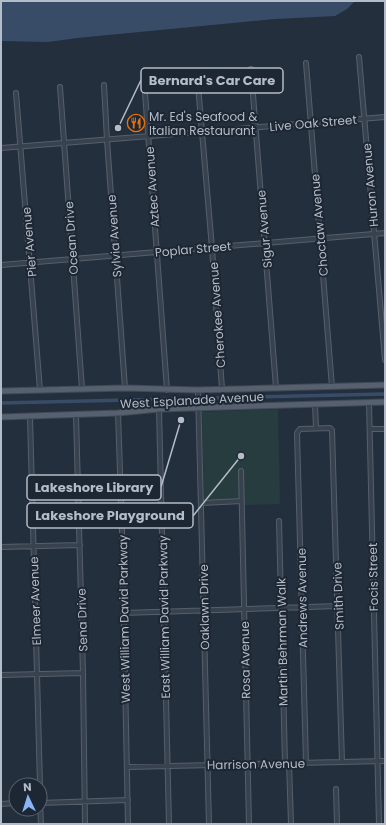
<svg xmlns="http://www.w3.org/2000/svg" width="386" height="825" font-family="Poppins,sans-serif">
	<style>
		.green { fill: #263c3f }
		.water { fill: #394c67 }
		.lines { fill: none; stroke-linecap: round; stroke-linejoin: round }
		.canal { stroke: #394c67; stroke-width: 3.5 }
		.minor-casing { stroke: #565f6c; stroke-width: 6 }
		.major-casing { stroke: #414a57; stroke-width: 7 }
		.minor { stroke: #38414e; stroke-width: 4 }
		.major { stroke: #56606e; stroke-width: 5 }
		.labels { text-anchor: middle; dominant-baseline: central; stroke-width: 4; stroke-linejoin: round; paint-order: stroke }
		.poi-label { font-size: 12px; fill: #b4bcc9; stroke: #1d2633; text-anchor: start }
		.street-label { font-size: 12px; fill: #b4bcc9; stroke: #1d2633 }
		.leader { fill: none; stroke: #b4bcc9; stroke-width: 1.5 }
		.callout-dot { fill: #b4bcc9; stroke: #1d2633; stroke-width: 1.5 }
		.callout { fill: #1d2633; stroke: #b4bcc9; stroke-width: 1.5 }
		.callout-label { font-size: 13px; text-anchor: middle; font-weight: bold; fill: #b4bcc9 }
	</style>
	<rect width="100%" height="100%" fill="#242f3e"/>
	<path class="green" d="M278,409L280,504L245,505L244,499L204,500L202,412Z"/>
	<path class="water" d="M1,1H355L347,9L335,16L275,19L77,38L48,42L1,41Z"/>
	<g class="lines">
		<path class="canal" d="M1,403L385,394"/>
		<defs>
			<path id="minor" d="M359,57L385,360
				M306,63L332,387
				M251,69L276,388
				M197,74L212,248L222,389
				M144,79L167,390
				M104,85L107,140L125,388
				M60,87L82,389
				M16,93L40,390
				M1,148L385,117
				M1,265L385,233
				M198,390L209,824
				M369,403L379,824
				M315,404L316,428
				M159,409L169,824
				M118,413L122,530L128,824
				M76,415L83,673L85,824
				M30,417L40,785
				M370,429H385
				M241,471L249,824
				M201,503L242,501
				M279,521L285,763
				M1,547L80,545
				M123,613L338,606
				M1,675L83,673
				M289,763L291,824
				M306,763L297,433L300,429L330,428L332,430L342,762
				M127,767L385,761
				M336,789L337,824
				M40,803L128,800
				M40,803L41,824
				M1,804L16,803"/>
			<path id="major" d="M1,391L125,388L198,390L385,385
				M1,417L118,413L159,409L385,402"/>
		</defs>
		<use href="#minor" class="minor-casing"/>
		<use href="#major" class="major-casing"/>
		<use href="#minor" class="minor"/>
		<use href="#major" class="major"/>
	</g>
	<defs>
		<symbol id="restaurant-ring" viewBox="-11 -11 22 22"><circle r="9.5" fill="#1d2633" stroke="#e8710a" stroke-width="1.5"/><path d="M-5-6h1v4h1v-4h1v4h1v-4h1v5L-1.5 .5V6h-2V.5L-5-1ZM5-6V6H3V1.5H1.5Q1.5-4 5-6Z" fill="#e8710a"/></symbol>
	</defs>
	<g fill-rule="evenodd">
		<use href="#restaurant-ring" x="126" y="113" width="20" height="20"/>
	</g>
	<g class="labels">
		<g class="poi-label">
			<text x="149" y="116">Mr. Ed's Seafood &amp;<tspan x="149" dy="14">Italian Restaurant</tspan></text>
		</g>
		<g class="street-label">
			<text transform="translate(313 123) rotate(-5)">Live Oak Street</text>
			<text transform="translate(370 185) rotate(-95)">Huron Avenue</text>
			<text transform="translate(152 187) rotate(-94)">Aztec Avenue</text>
			<text transform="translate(319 225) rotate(-95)">Choctaw Avenue</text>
			<text transform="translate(264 229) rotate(-95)">Sigur Avenue</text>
			<text transform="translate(114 236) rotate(-94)">Sylvia Avenue</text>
			<text transform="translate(71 238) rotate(-94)">Ocean Drive</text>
			<text transform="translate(29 242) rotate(-95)">Pier Avenue</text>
			<text transform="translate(193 249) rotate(-5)">Poplar Street</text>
			<text transform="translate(217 315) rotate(-94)">Cherokee Avenue</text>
			<text transform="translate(192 400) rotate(-3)">West Esplanade Avenue</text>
			<text transform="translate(373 577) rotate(-91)">Focis Street</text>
			<text transform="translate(338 596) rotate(-92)">Smith Drive</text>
			<text transform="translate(302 598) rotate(-91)">Andrews Avenue</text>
			<text transform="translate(35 601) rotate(-92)">Elmeer Avenue</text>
			<text transform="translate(204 607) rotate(-91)">Oaklawn Drive</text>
			<text transform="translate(164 617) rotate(-91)">East William David Parkway</text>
			<text transform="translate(124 619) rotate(-91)">West William David Parkway</text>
			<text transform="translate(82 620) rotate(-92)">Sena Drive</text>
			<text transform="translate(282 642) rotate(-91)">Martin Behrman Walk</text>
			<text transform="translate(245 660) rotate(-91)">Rosa Avenue</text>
			<text transform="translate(256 764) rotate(-1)">Harrison Avenue</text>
		</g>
	</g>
	<path class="leader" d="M118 128L141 80M181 420L161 487M241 456L193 516"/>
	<g class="callout-dot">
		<circle cx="118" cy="128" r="4"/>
		<circle cx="181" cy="420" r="4"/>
		<circle cx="241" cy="456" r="4"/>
	</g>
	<g class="callout">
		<rect x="141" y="68" width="142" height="25" rx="4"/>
		<rect x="27" y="475" width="134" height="25" rx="4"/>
		<rect x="27" y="503" width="166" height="25" rx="4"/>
	</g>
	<g class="callout-label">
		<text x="212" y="85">Bernard's Car Care</text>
		<text x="94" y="492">Lakeshore Library</text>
		<text x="110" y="520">Lakeshore Playground</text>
	</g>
	<rect width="386" height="825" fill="none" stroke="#b4bcc9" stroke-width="4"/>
	<g transform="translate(28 797) rotate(356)"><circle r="19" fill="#1d2633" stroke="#59626f"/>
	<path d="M0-3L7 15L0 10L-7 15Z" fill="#8ab4f8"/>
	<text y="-6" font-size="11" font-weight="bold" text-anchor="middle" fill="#b4bcc9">N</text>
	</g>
</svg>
